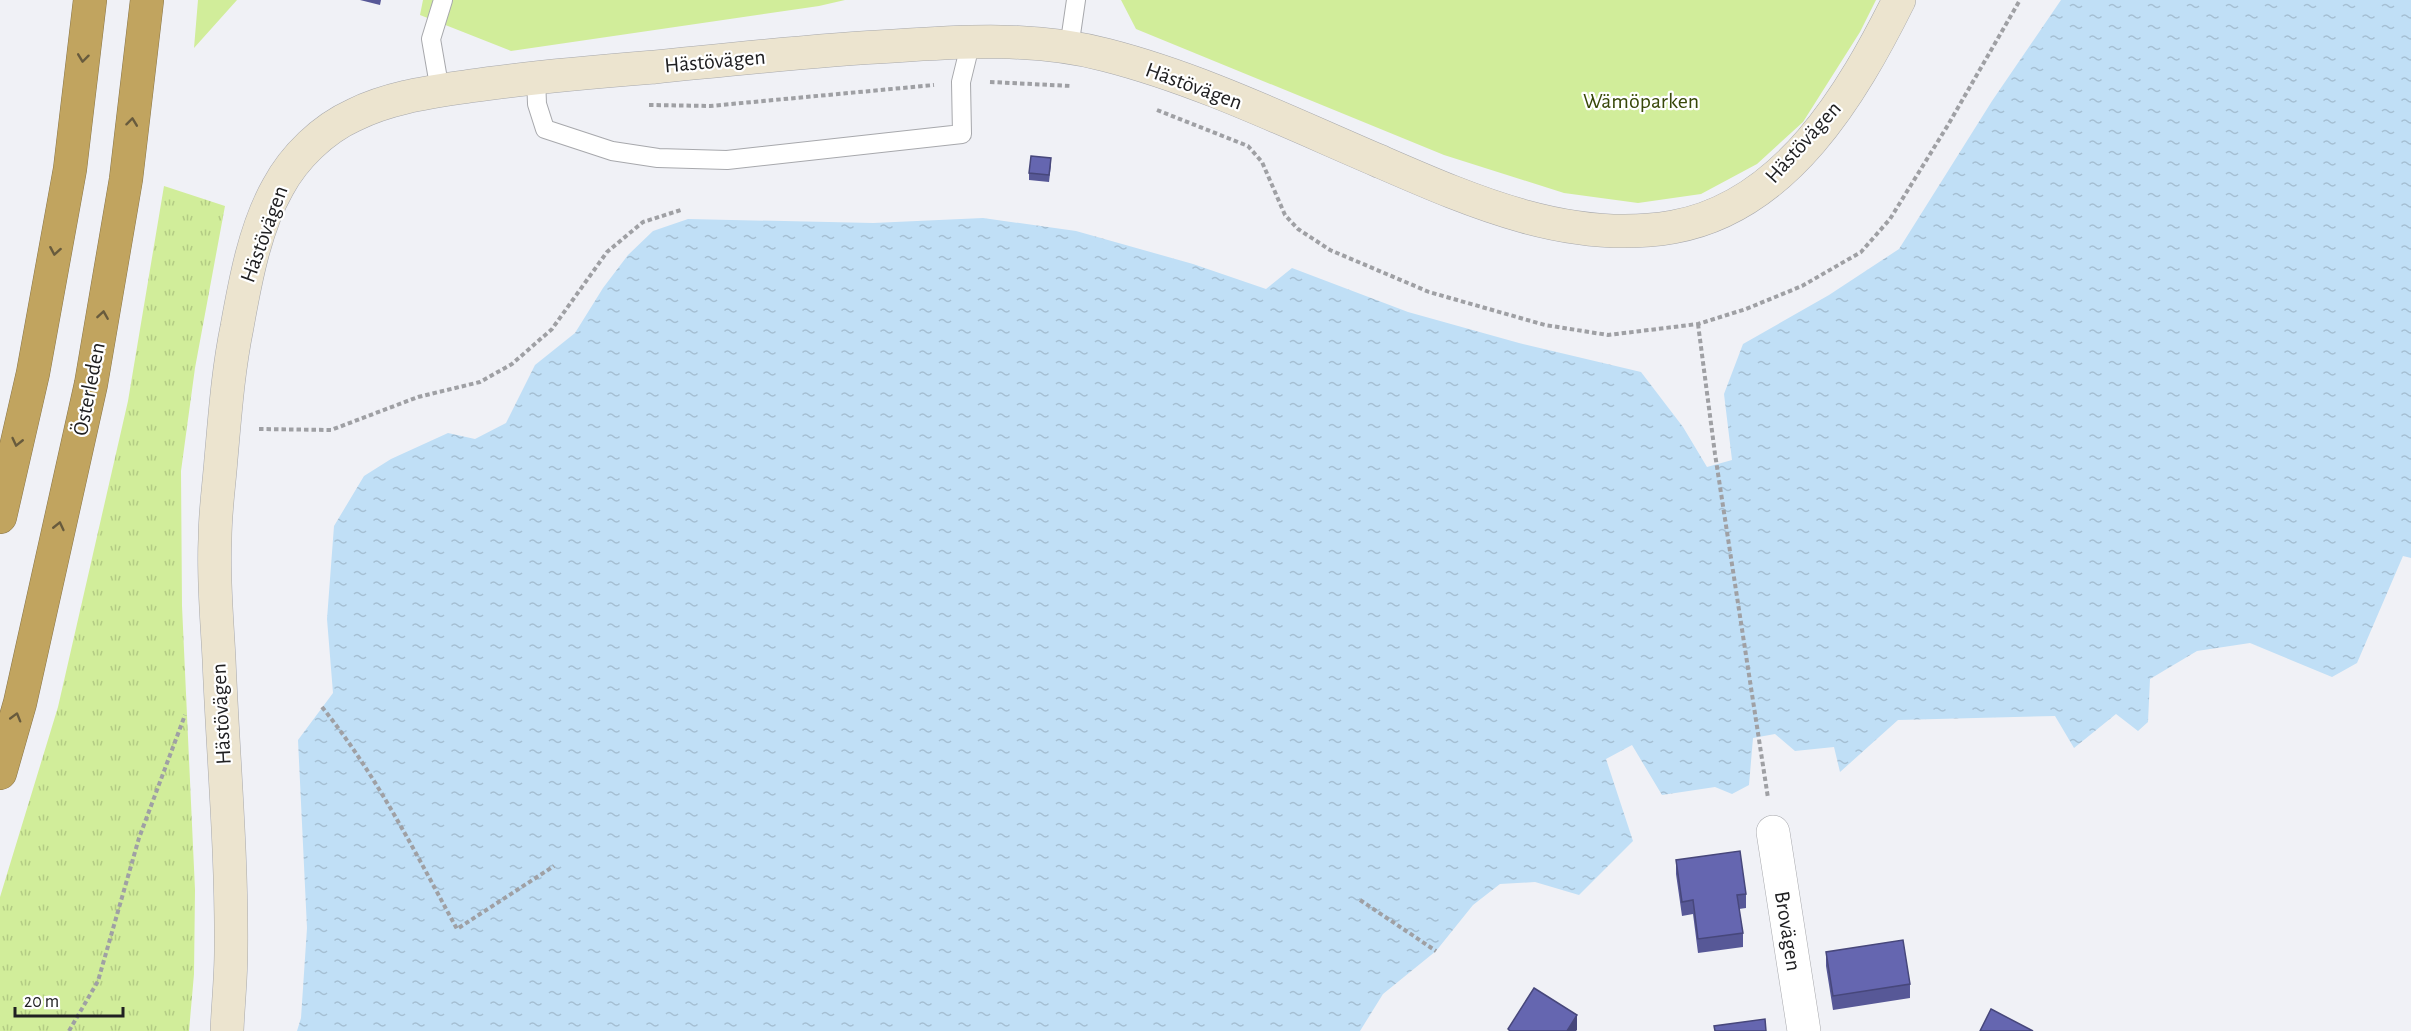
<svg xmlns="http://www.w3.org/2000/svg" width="2411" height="1031" font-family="'Alegreya Sans',sans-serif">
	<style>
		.grass { fill: url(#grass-tufts) }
		.green { fill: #d1ed9a }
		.water { fill: url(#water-ripples) }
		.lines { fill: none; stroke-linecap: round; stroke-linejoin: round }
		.lane-casing { stroke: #a7a8ac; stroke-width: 20 }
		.street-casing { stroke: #a7a8ac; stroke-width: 34 }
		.secondary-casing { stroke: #a7a8ac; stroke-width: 34 }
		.highway-casing { stroke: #89764a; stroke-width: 34 }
		.path { stroke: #9fa0a4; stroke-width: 4; stroke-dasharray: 4.5 3; stroke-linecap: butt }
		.lane { stroke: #fff; stroke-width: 18 }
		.street { stroke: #fff; stroke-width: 33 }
		.secondary { stroke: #ece4cf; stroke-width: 33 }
		.highway { stroke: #c1a45f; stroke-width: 33 }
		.wall { fill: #575897 }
		.shaded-wall { fill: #47477b }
		.building { fill: #6566b0; stroke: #47477b; stroke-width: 1.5 }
		.oneway { stroke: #685b3d }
		.labels { text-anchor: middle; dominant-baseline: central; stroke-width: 4.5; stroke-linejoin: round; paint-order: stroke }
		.street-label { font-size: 22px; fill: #202022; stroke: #fff }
		.park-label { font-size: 22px; fill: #384809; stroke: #fff }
	</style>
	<defs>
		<pattern id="grass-tufts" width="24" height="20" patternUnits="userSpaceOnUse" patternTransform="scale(1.5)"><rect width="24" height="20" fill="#d1ed9a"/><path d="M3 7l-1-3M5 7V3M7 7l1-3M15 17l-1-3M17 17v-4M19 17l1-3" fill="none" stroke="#b3cb84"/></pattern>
		<pattern id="water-ripples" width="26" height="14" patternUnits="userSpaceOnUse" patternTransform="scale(1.5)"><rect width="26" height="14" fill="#c0dff6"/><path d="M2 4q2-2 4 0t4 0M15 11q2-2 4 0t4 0" fill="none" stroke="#a5bfd3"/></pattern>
	</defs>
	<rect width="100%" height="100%" fill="#f0f1f6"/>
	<path class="grass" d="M164,186L225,206L195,368L181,471L182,606L195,890L194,974L189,1031H0V897L58,707L128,401Z"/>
	<path class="green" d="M198,0H237L194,48Z
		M423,0H845L819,6L511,51L420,15Z
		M1121,0H1876L1860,32L1803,122L1757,164L1701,194L1638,203L1564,193L1444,155L1136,29Z"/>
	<path class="water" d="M2061,0H2411V558L2403,556L2357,663L2332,677L2250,643L2197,651L2150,679L2148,722L2138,731L2116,714L2074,748L2055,716L1898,720L1840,772L1834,747L1795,751L1775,734L1753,738L1749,785L1732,794L1715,787L1662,795L1632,745L1606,759L1633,841L1579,895L1535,882L1500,884L1473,905L1436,951L1383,994L1360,1031H297L301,1018L307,928L298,740L333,693L327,619L334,526L364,476L391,459L448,433L475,439L506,423L535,365L575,333L603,288L628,255L653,231L688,219L873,223L983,218L1076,231L1193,264L1266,289L1292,268L1408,312L1519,343L1641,372L1683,427L1707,467L1732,460L1724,394L1743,344L1829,295L1899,249L1992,101Z"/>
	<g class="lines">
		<defs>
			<path id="lane" d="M1069,48L1076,0
				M536,77L537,104L545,129L612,151L658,158L727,160L962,134L961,82L971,41
				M440,91L431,39L443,0"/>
			<path id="street" d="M1773,832L1804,1031"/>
			<path id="secondary" d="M227,1031C228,1005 231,978 231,951C232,854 223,756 219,659C217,619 213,578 215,539C215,512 219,486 221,459C225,415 228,371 237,327C245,282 255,227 278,187C294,157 323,129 354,115C390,97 431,92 470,86C532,77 594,72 655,67C735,59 814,50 894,46C965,41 1037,37 1106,55C1200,79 1290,123 1379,161C1471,201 1570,245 1673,227C1786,207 1852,94 1899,0"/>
			<path id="highway" d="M0,517L33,373L70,169L90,0
				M0,773L20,703L91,384L126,179L147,0"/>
		</defs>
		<use href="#lane" class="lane-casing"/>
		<use href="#street" class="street-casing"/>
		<use href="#secondary" class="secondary-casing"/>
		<use href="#highway" class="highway-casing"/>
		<path class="path" d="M990,82L1072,86
			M649,105L710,106L934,85
			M1157,110L1248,146L1262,162L1285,215L1298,229L1330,250L1429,292L1545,325L1608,335L1698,324L1746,309L1802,286L1861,252L1890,219L1948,125L2020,0
			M1698,324L1715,454L1768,798
			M259,429L331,430L418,397L480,382L512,364L552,329L607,252L643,222L681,210
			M322,707C376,774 416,854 457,929L554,866
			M1360,900L1436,951
			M69,1031L98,981L139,838L185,715"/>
		<use href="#lane" class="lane"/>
		<use href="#street" class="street"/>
		<use href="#secondary" class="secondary"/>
		<use href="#highway" class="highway"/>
	</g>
	<path class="wall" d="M360,0H381L380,5Z
		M1051,165L1049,182L1029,180V173Z
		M1676,860L1746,894V908L1739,909L1743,933V947L1698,953L1693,914L1682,916L1676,874Z
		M1826,952L1910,984V998L1833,1010L1826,966Z"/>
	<path class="shaded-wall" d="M1577,1015V1030L1576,1031H1567Z"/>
	<path class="building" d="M1031,156L1051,158L1049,175L1029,173Z
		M1740,851L1746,894L1737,895L1743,933L1698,939L1693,900L1682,902L1676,860Z
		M1903,940L1910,984L1833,996L1826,952Z
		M1534,988L1577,1015L1567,1031H1510L1508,1029Z
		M1991,1009L2033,1031H1980Z
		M1765,1019L1766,1031H1715L1714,1026Z"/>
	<defs><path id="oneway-chevron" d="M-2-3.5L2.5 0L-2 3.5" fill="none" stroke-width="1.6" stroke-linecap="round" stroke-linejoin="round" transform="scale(1.5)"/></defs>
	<g class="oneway">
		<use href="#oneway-chevron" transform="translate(83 58) rotate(97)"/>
		<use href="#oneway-chevron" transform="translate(132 122) rotate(-83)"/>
		<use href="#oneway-chevron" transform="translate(55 251) rotate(100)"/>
		<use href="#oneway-chevron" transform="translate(103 315) rotate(-81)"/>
		<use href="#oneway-chevron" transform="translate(17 442) rotate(103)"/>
		<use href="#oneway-chevron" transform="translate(59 526) rotate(-77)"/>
		<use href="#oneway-chevron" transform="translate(16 717) rotate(-74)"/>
	</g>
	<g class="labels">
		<g class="street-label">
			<text transform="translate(715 61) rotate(-5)">Hästövägen</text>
			<text transform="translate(1194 86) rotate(20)">Hästövägen</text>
			<text transform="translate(1803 142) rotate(-48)">Hästövägen</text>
			<text transform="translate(264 234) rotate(-70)">Hästövägen</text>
			<text transform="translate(89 389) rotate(-79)">Österleden</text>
			<text transform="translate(221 714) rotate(-93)">Hästövägen</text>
			<text transform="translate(1788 931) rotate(81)">Brovägen</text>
		</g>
		<g class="park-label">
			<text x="1641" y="101">Wämöparken</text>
		</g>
	</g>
	<path d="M15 1007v9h108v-9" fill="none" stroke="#202022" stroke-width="3"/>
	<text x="24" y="1007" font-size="18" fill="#202022" stroke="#ffffff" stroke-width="4.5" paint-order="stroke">20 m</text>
</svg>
